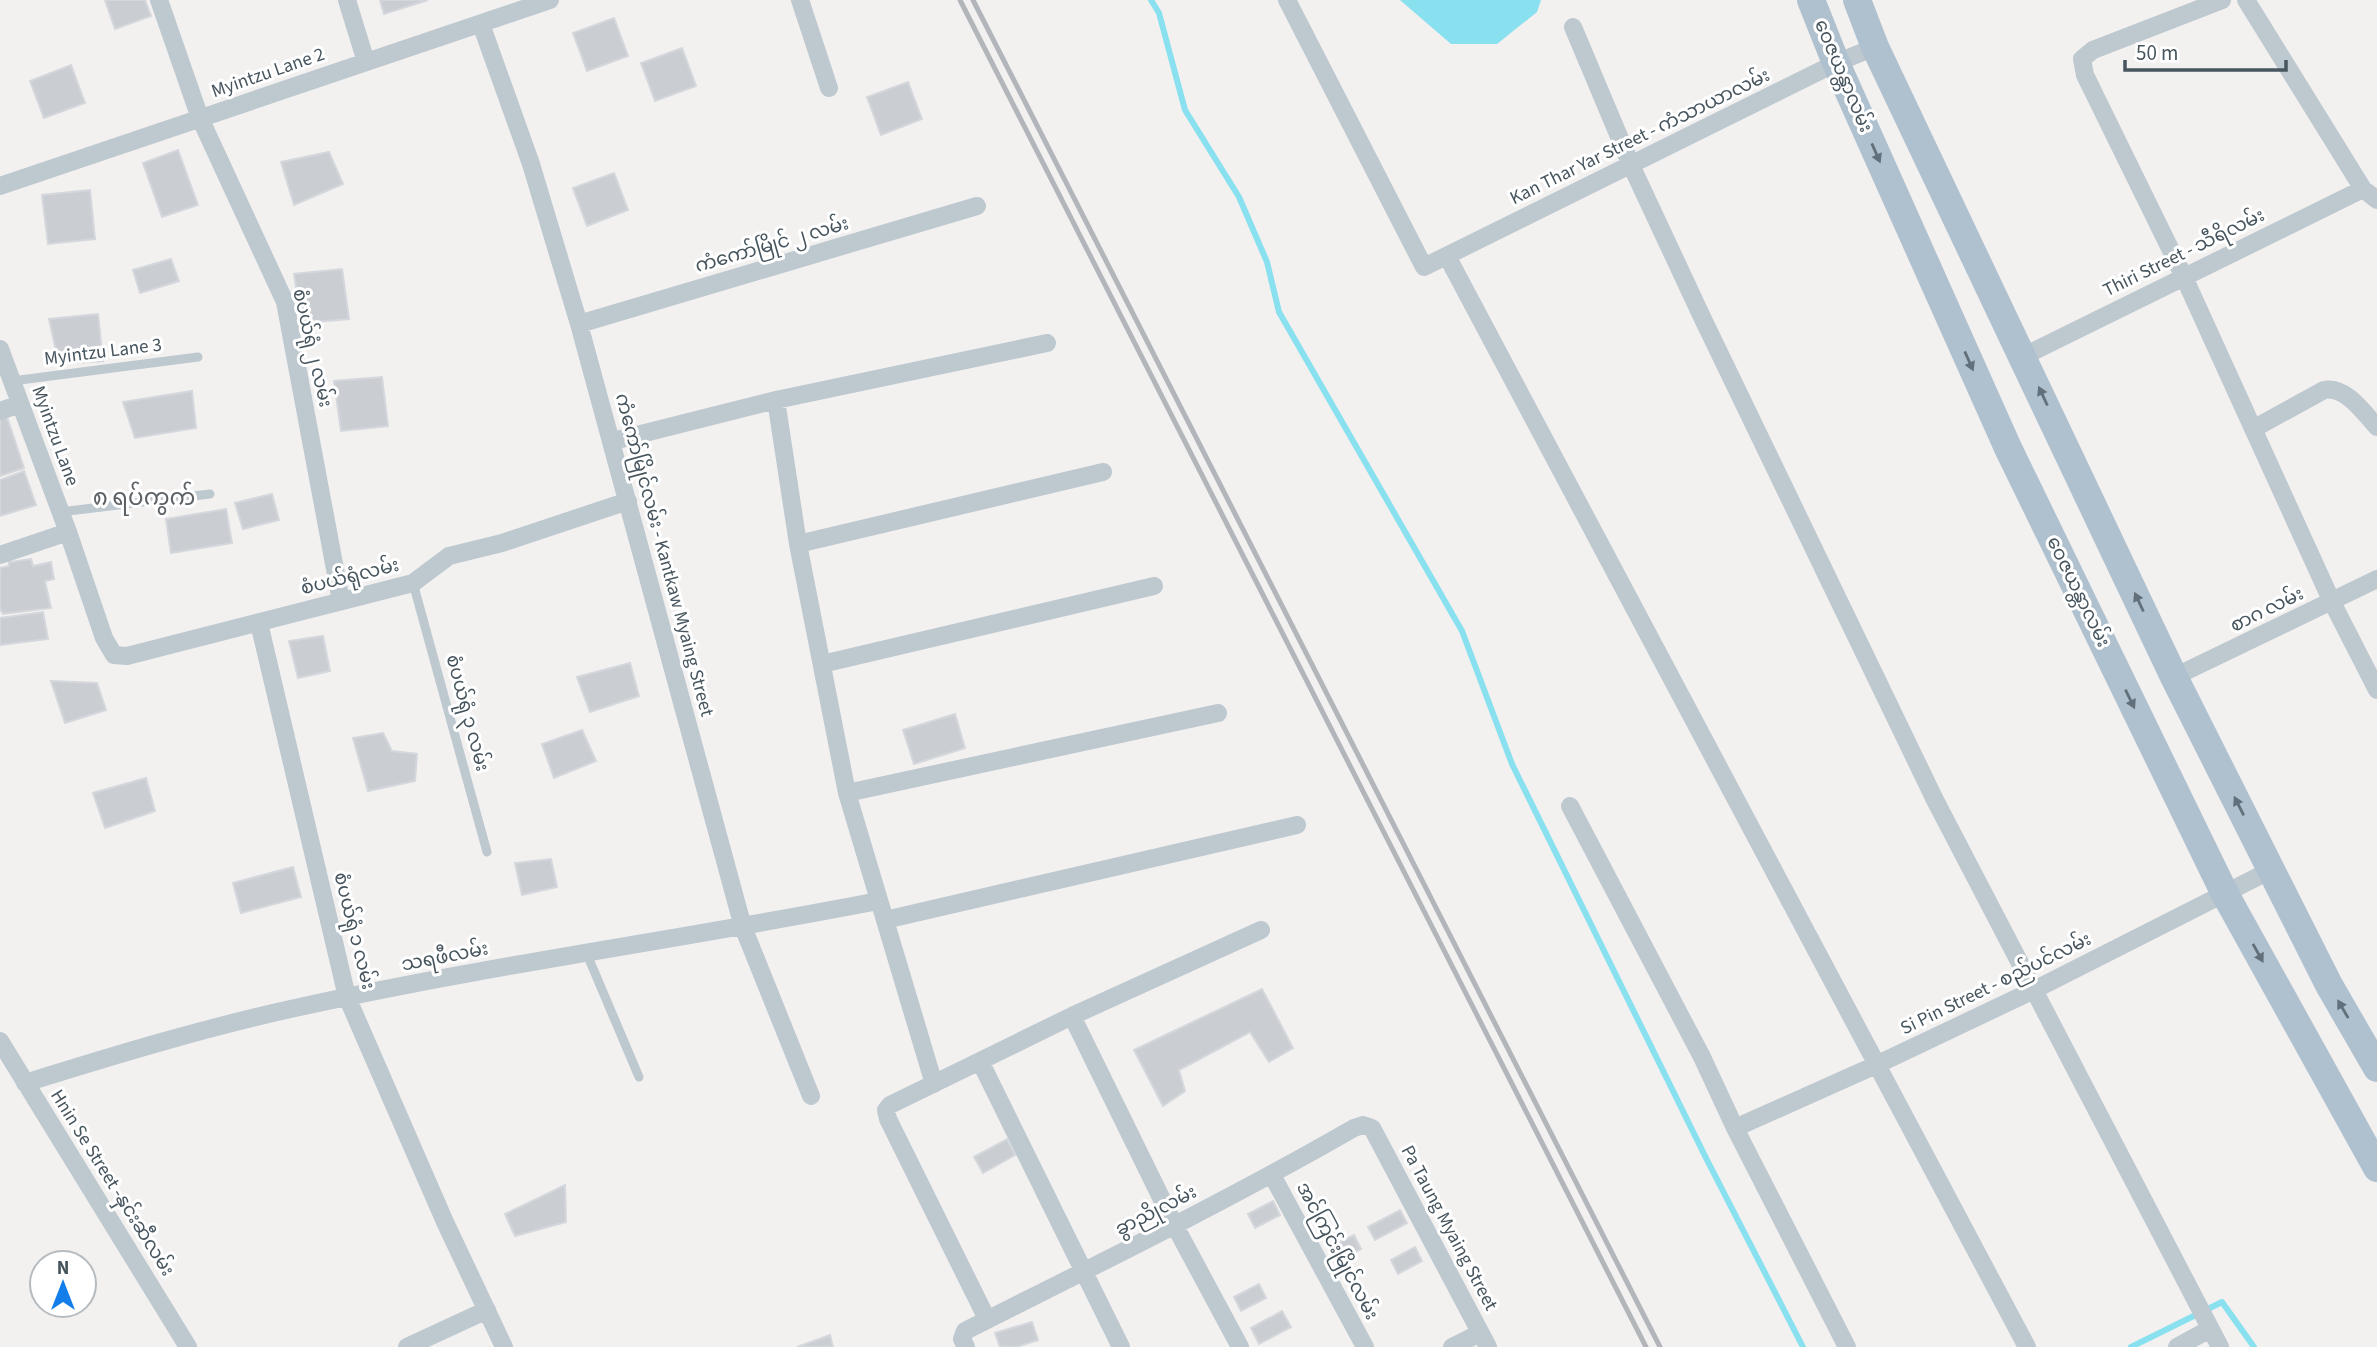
<svg xmlns="http://www.w3.org/2000/svg" width="2377" height="1347" font-family="'Source Sans 3','Noto Sans Myanmar',sans-serif">
	<style>
		.water { fill: #89e0ef }
		.lines { fill: none; stroke-linecap: round; stroke-linejoin: round }
		.stream { stroke: #89e0ef; stroke-width: 6 }
		.building { fill: #caced3; stroke: #d4d7dc; stroke-width: 2 }
		.service { stroke: #bdc8cf; stroke-width: 9 }
		.minor { stroke: #bdc8cf; stroke-width: 18 }
		.primary { stroke: #afc1cf; stroke-width: 28 }
		.rail { stroke: #b2b6bb; stroke-width: 5 }
		.oneway { fill: #61707a }
		.labels { text-anchor: middle; dominant-baseline: central; stroke-width: 6; stroke-linejoin: round; paint-order: stroke }
		.street-label { font-size: 19px; fill: #47555e; stroke: #fff }
		.quarter-label { font-size: 23px; fill: #5c6165; stroke: #fff }
	</style>
	<rect width="100%" height="100%" fill="#f3f0f0"/>
	<path class="water" d="M1400,0H1541L1537,12L1497,44H1451Z"/>
	<g class="lines">
		<path class="stream" d="M1151,0L1159,13L1185,110L1239,197L1267,262L1279,312L1462,631L1512,764L1706,1158L1803,1347
			M2131,1347L2222,1302L2254,1347"/>
	</g>
	<path class="building" d="M105,0H145L151,16L115,29Z
		M380,0H428L384,14Z
		M614,18L628,56L587,71L573,33Z
		M682,48L696,86L655,101L641,63Z
		M71,65L85,103L44,118L30,81Z
		M908,82L922,119L881,135L867,97Z
		M178,150L198,205L162,217L143,163Z
		M329,152L343,184L294,205L281,162Z
		M614,173L628,210L587,226L573,188Z
		M90,190L95,239L48,244L42,195Z
		M171,259L179,281L140,293L133,270Z
		M342,269L349,319L302,323L294,274Z
		M98,314L103,361L59,364L49,319Z
		M382,377L388,426L341,431L334,381Z
		M192,391L196,428L135,438L123,402Z
		M7,417L24,468L0,476V419Z
		M24,471L36,505L0,516V480Z
		M272,494L279,520L243,529L235,503Z
		M226,509L232,543L171,553L166,519Z
		M31,559L33,566L51,562L54,579L45,581L51,608L3,614L0,609V568L9,566V562Z
		M43,612L48,639L0,645V618Z
		M323,636L330,671L298,678L289,641Z
		M630,663L639,696L590,712L577,677Z
		M51,681L97,683L106,710L65,723Z
		M955,714L965,748L914,764L903,730Z
		M582,730L596,761L554,778L542,744Z
		M383,733L392,751L417,754L415,781L368,791L353,738Z
		M146,778L155,811L105,828L93,793Z
		M551,859L557,887L522,895L515,863Z
		M293,867L301,897L241,913L233,883Z
		M1262,989L1293,1048L1269,1062L1250,1032L1179,1070L1185,1091L1163,1106L1134,1050Z
		M1007,1139L1015,1155L983,1173L974,1157Z
		M565,1185L566,1222L515,1236L505,1214Z
		M1273,1201L1280,1215L1255,1228L1248,1214Z
		M1400,1210L1407,1223L1375,1240L1368,1227Z
		M1354,1235L1361,1249L1336,1261L1329,1247Z
		M1415,1247L1422,1261L1398,1274L1391,1260Z
		M1259,1284L1266,1298L1241,1311L1234,1297Z
		M1282,1311L1291,1327L1259,1344L1251,1328Z
		M1032,1322L1038,1340L1016,1347H1000L995,1333Z
		M830,1335L833,1347H797Z"/>
	<g class="lines">
		<path class="service" d="M12,381L198,357
			M60,512L210,494
			M413,583L487,852
			M586,952L639,1077"/>
		<path class="minor" d="M159,0L200,118L285,302L341,601
			M347,0L366,62
			M800,0L829,88
			M1287,0L1424,267L1836,63L1875,47
			M2222,0L2093,50L2082,59L2085,75L2184,277L2332,602L2377,690
			M2246,0L2363,189L2377,200
			M481,24L531,164L579,324L743,927L811,1096
			M1573,27L1631,165L1702,317L1935,800L2220,1347
			M0,186L550,0
			M1447,256L2027,1347
			M579,324L977,206
			M0,349L68,532L104,638L114,655L127,656L413,583L449,556L502,543L628,501
			M2024,356L2363,189
			M776,400L798,544L847,793L934,1084
			M0,411L20,404
			M2253,429L2324,390C2346,386 2363,412 2377,427
			M613,441L776,400L1047,343
			M798,544L1103,472
			M0,555L68,532
			M259,623L347,997L445,1222L504,1347
			M822,664L1154,586
			M2174,677L2377,579
			M847,793L1218,713
			M1570,806L1702,1057L1735,1128L1847,1347
			M885,920L1297,825
			M1072,1016L1175,1226L1240,1347
			M0,1041L188,1347
			M980,1061L1121,1347
			M25,1083C115,1055 204,1028 295,1008C488,965 684,939 878,901
			M1735,1128L1876,1065L2034,990L2271,870
			M1272,1175L1365,1347
			M987,1319L888,1119L886,1110L890,1105L1072,1016L1261,930
			M407,1347L487,1310
			M966,1347L962,1339L965,1331C1096,1265 1227,1201 1354,1128L1363,1125L1372,1128L1488,1347
			M1452,1347L1480,1333
			M2177,1347L2210,1329"/>
		<path class="primary" d="M1811,0L1836,63L2008,448L2225,894L2377,1168
			M1857,0L1875,47L2174,677L2329,985L2377,1068"/>
		<path class="rail" d="M960,0L1646,1347
			M973,0L1660,1347"/>
	</g>
	<defs><path id="oneway-solid" d="M-6-.8H1V-3.2L6.5 0L1 3.2V.8H-6Z" transform="scale(1.75)"/></defs>
	<g class="oneway">
		<use href="#oneway-solid" transform="translate(1876 153) rotate(66)"/>
		<use href="#oneway-solid" transform="translate(1969 361) rotate(66)"/>
		<use href="#oneway-solid" transform="translate(2043 396) rotate(-115)"/>
		<use href="#oneway-solid" transform="translate(2139 602) rotate(-115)"/>
		<use href="#oneway-solid" transform="translate(2130 699) rotate(64)"/>
		<use href="#oneway-solid" transform="translate(2239 806) rotate(-117)"/>
		<use href="#oneway-solid" transform="translate(2258 953) rotate(61)"/>
		<use href="#oneway-solid" transform="translate(2343 1009) rotate(-120)"/>
	</g>
	<g class="labels">
		<g class="street-label">
			<text transform="translate(268 73) rotate(-19)">Myintzu Lane 2</text>
			<text transform="translate(1843 76) rotate(67)">ဝေဇယန္တာလမ်း</text>
			<text transform="translate(1640 137) rotate(-26)">Kan Thar Yar Street - ကံသာယာလမ်း</text>
			<text transform="translate(772 245) rotate(-16)">ကံကော်မြိုင် ၂ လမ်း</text>
			<text transform="translate(2184 253) rotate(-26)">Thiri Street - သီရိလမ်း</text>
			<text transform="translate(312 348) rotate(77)">စံပယ်ရုံ ၂ လမ်း</text>
			<text transform="translate(103 352) rotate(-7)">Myintzu Lane 3</text>
			<text transform="translate(55 436) rotate(70)">Myintzu Lane</text>
			<text transform="translate(664 555) rotate(75)">ကံကော်မြိုင်လမ်း - Kantkaw Myaing Street</text>
			<text transform="translate(350 577) rotate(-14)">စံပယ်ရုံလမ်း</text>
			<text transform="translate(2078 592) rotate(64)">ဝေဇယန္တာလမ်း</text>
			<text transform="translate(2267 610) rotate(-26)">စာဂ လမ်း</text>
			<text transform="translate(467 713) rotate(75)">စံပယ်ရုံ ၃ လမ်း</text>
			<text transform="translate(354 931) rotate(76)">စံပယ်ရုံ ၁ လမ်း</text>
			<text transform="translate(445 957) rotate(-11)">သရဖီလမ်း</text>
			<text transform="translate(1996 984) rotate(-26)">Si Pin Street - စည်ပင်လမ်း</text>
			<text transform="translate(112 1183) rotate(58)">Hnin Se Street -နှင်းဆီလမ်း</text>
			<text transform="translate(1156 1211) rotate(-27)">ခွာညိုလမ်း</text>
			<text transform="translate(1449 1228) rotate(62)">Pa Taung Myaing Street</text>
			<text transform="translate(1337 1251) rotate(62)">အင်ကြင်းမြိုင်လမ်း</text>
		</g>
		<g class="quarter-label">
			<text x="144" y="497">၈ ရပ်ကွက်</text>
		</g>
	</g>
	<g transform="translate(63 1284)"><circle r="33" fill="#ffffff" stroke="#b5bbbf" stroke-width="2"/>
	<path d="M0-5L12 26L0 18L-12 26Z" fill="#137ee9"/>
	<text y="-10" font-size="19" font-weight="bold" text-anchor="middle" fill="#47555e">N</text>
	</g>
	<path d="M2125 60v10h161v-10" fill="none" stroke="#47555e" stroke-width="3.5"/>
	<text x="2136" y="60" font-size="21" fill="#47555e" stroke="#ffffff" stroke-width="5" paint-order="stroke">50 m</text>
</svg>
